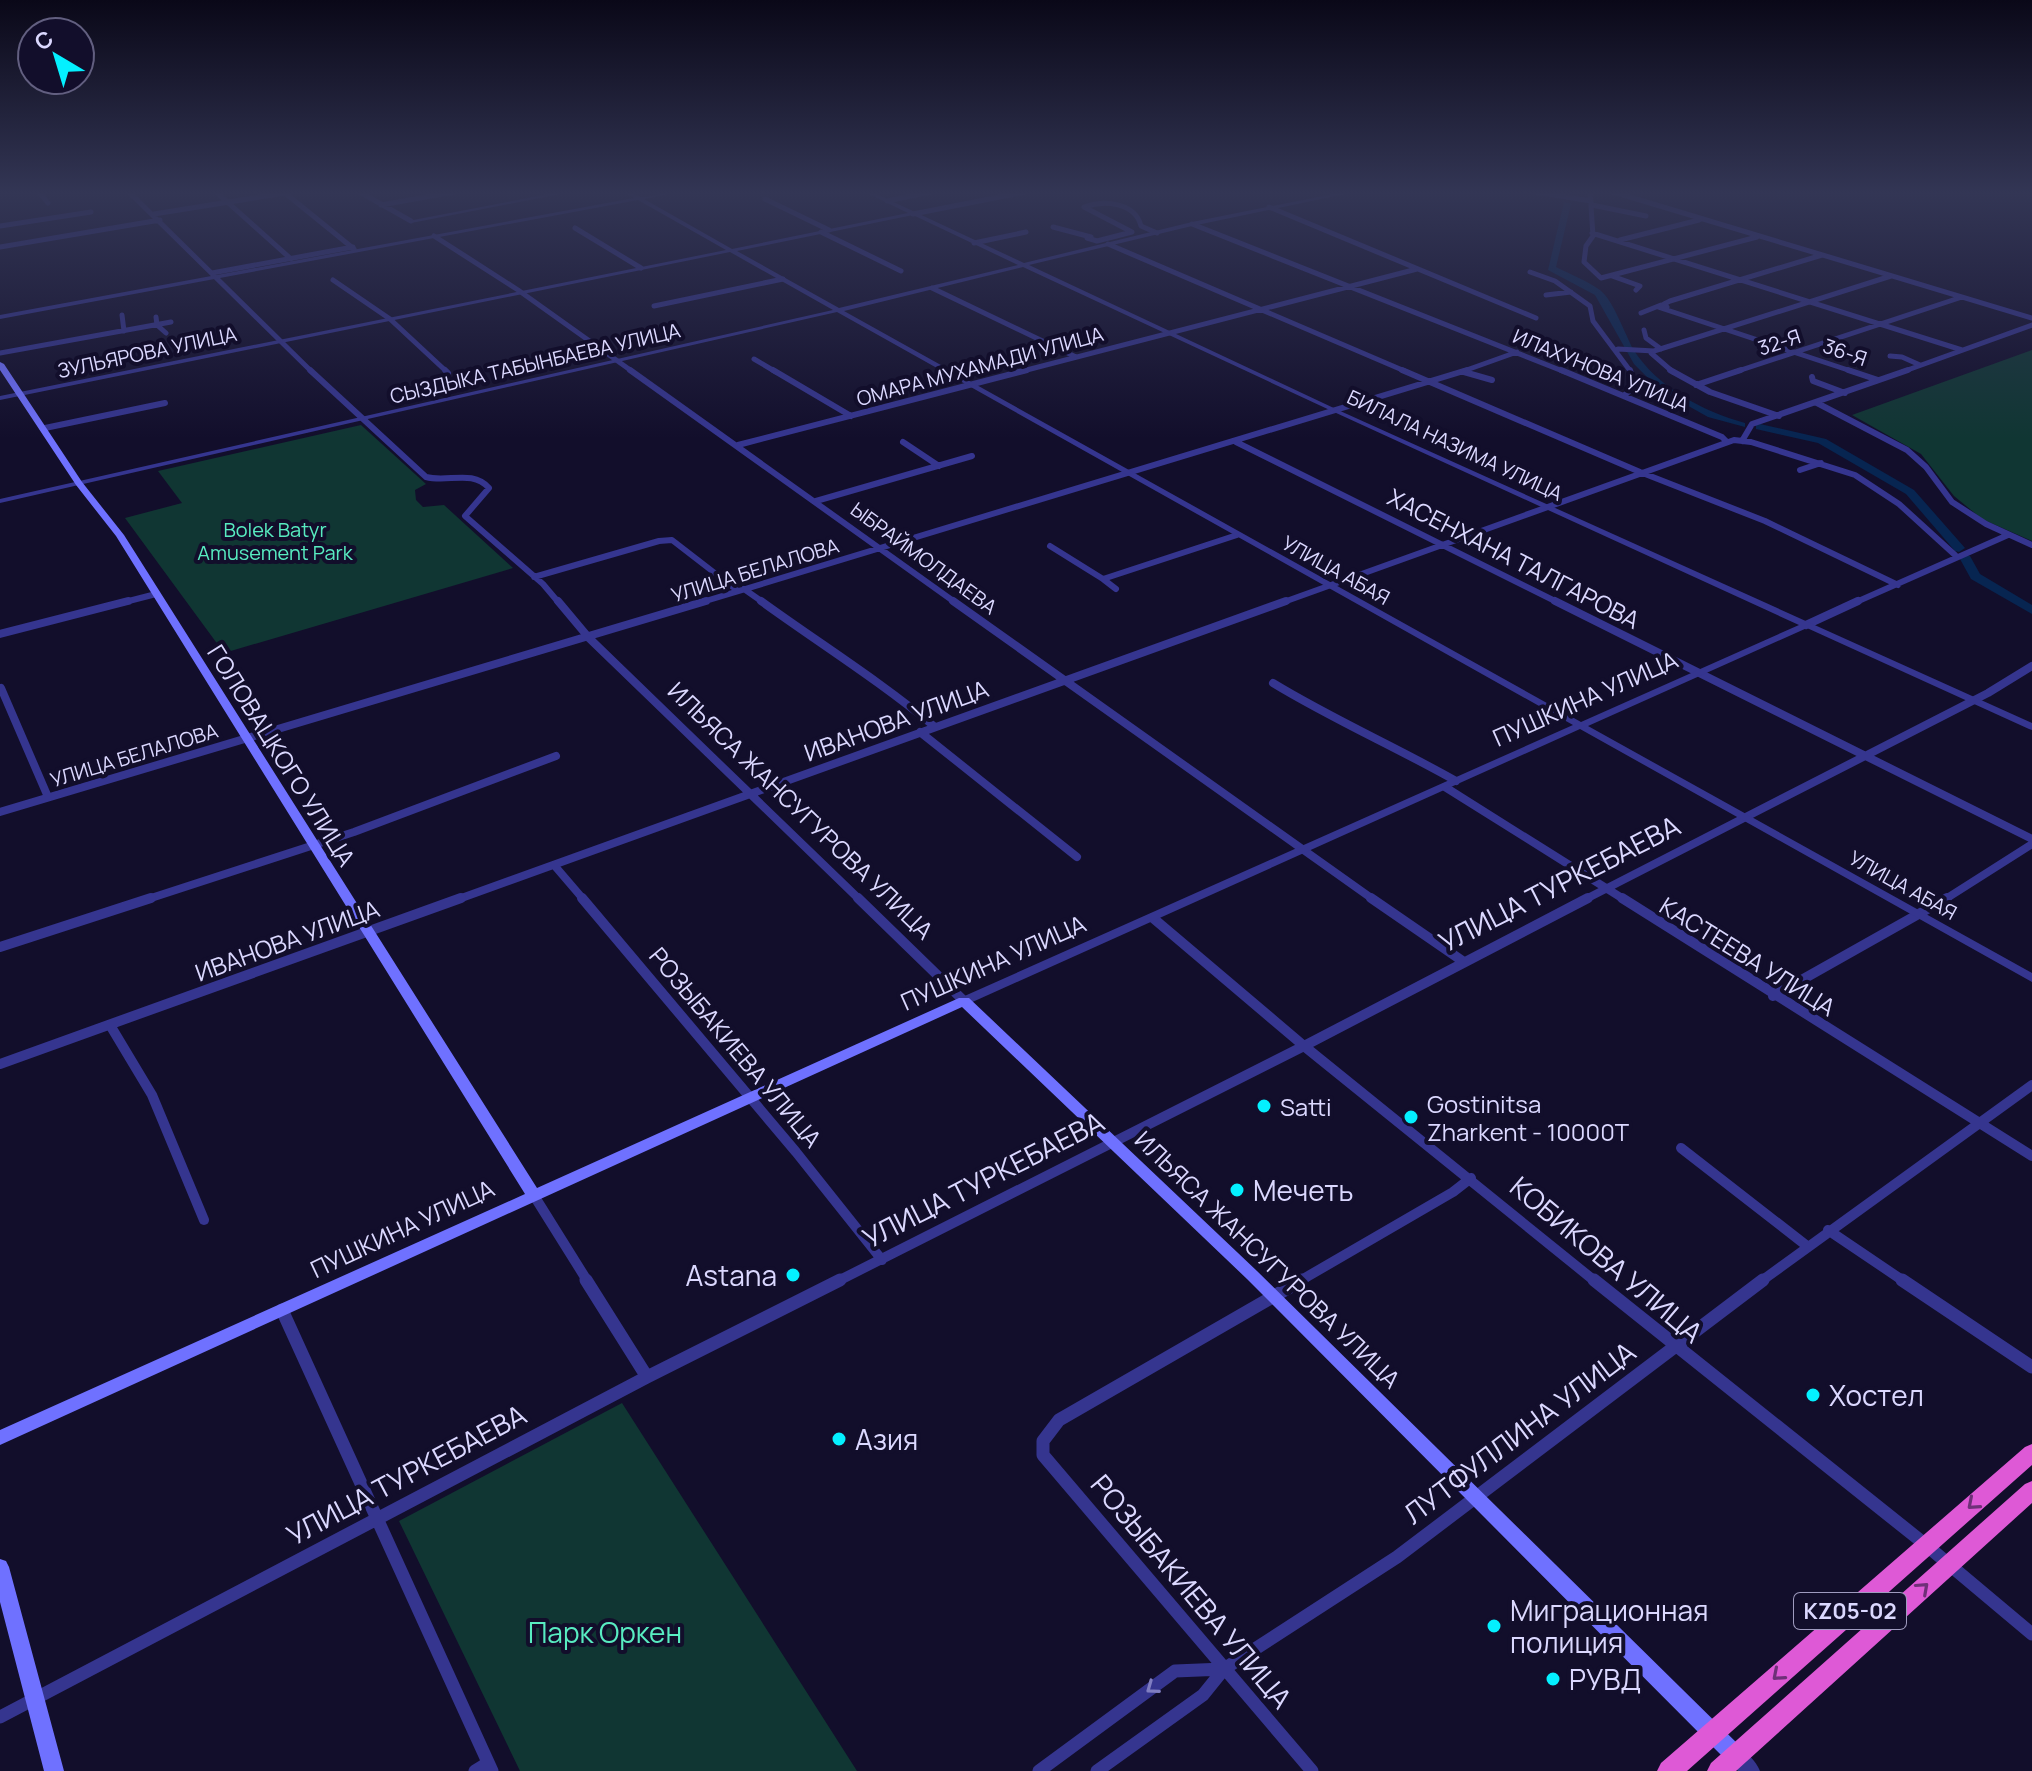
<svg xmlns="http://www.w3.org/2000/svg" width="2032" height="1771" font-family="Manrope,sans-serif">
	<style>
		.green { fill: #103633 }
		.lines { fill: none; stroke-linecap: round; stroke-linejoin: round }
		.river { fill: #072551; fill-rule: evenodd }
		.minor-far4 { stroke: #35358f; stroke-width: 5 }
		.minor-far3 { stroke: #35358f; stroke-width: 6 }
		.minor-far2 { stroke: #35358f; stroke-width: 8 }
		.minor-far1 { stroke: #35358f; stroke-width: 10 }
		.minor { stroke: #35358f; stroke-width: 13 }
		.tertiary { fill: #35358f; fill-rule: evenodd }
		.secondary { fill: #6f71ff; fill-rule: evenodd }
		.trunk { fill: #de59d6; fill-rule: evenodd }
		.oneway { stroke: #6e3078 }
		.oneway2 { stroke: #807ec1 }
		.poi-dot { fill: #04f0ff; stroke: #120e2b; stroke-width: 3 }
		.labels { text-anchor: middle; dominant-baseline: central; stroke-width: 8; stroke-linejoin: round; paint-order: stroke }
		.far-street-label { font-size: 20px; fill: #dbd8ff; stroke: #120e2b }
		.far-park-label { font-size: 20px; fill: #58ecc1; stroke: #120e2b }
		.shield { fill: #120e2b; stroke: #9f9bbf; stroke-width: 2 }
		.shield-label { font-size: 22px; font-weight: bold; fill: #dbd8ff }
		.street-label { font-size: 24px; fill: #dbd8ff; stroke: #120e2b }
		.poi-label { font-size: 24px; fill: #dbd8ff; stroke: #120e2b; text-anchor: start }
		.near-street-label { font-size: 28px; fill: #dbd8ff; stroke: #120e2b }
		.near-poi-label { font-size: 28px; fill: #dbd8ff; stroke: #120e2b; text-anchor: start }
		.near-park-label { font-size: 28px; fill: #58ecc1; stroke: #120e2b }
	</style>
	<rect width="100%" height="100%" fill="#120e2b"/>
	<path class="green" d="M2032,350V541L1982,519L1954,496L1921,454L1852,415Z
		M361,425L426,484L415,490L416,500L423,507L444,505L513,568L224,653L125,518L182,503L158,471Z
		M622,1403L857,1771H520L399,1521Z"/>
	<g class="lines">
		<path class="river" d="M1564,202L1571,204L1556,267C1570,274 1587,281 1600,290C1613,300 1625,334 1633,349C1657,387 1702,411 1745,423V427L1708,417L1660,390L1634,364L1595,295L1548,270Z
			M1760,424L1826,439L1914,490L1965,548L1959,552L1955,551L1906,494L1818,443L1756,429V425Z
			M1966,555L1970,556L1980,574L2032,605V614L1971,579L1960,559Z"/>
		<path class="minor-far4" d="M38,191L48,203
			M128,191L312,372
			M215,191L291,259
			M358,191L411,221
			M1530,191L1591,201
			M1590,191L1593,236L1586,246L1584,262L1601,278L1757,237
			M1610,191L2032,318
			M285,193L354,249
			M765,199L829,230
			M887,201L935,191
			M381,205L459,191
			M1592,205L1646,216
			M1269,207L1536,318
			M154,214L297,191
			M913,214L1030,191
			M1192,224L1565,372
			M0,226L91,212
			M1053,227L1091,237
			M575,228L641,268
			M821,232L901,271
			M1592,233L1962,350
			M434,236L518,290L633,372
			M1091,237L1087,238L1097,241L1132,232L1084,207C1104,200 1135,202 1141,226L1157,233
			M1620,240L1699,220
			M974,243L1026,232
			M1108,244L1407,372
			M0,247L160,220
			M1530,272L1555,281L1590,306L1593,321L1631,372
			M212,273L353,247
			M1612,276L1640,286L1636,290
			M333,280L390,319L447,372
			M932,288L1076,357
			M1546,295L1571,292
			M654,306L783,279
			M1658,307L1854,372
			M1667,307L1664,304L1670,301L1822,255
			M1641,313L1661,305
			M122,315L124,331
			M156,317L157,325L166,333
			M1644,330L1646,338L1661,349
			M1618,349L1654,351L1891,276
			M1654,351L1651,353L1673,372
			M0,353L171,322
			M1890,356L1902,357L1920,365
			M754,359L776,372
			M1019,372L1417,269
			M1461,372L1517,352
			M1735,372L1962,297
			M1902,372L2032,325"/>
		<path class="minor-far3" d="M310,370L426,477C448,483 472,469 489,488L465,516L543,584L559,603
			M445,370L448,373
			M630,370L956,603
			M773,370L851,416
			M1402,370L1640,472L1765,521L1898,585
			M1561,370L1722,437L1727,442
			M1670,370L1710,392L1779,416
			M1848,370L1878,380
			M1464,372L1492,380
			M1812,377L1813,381L1845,393
			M1696,385L1741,370
			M1624,396L1633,387L1630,370
			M1817,403L1907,450L1926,467L1952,502L1986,524L2032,545
			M45,428L165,403
			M1742,441L1752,424L1908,370
			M903,442L939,466
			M1236,442L1559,603
			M738,445L1027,370
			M1800,470L1821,463
			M816,501L972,456
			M1050,546L1103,579L1237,535
			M534,577L659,541L672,540L738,591
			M1103,579L1116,589
			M744,589L764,603
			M121,603L156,594
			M699,603L1467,370
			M1281,603L1734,440L1751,442L1855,475L1899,504L1955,555
			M1854,603L2008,535"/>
		<path class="minor-far2" d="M558,601L589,638L860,900
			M761,601C819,643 880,681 935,727
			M953,601L1374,900
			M1555,601L2032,839
			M1806,625L1858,601
			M0,634L128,601
			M1273,683C1332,719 1396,747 1456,781
			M1,688L48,797
			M920,732L1077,857
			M1445,787L1625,900
			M0,812L706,601
			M554,865L584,900
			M145,900L354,832L556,756
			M456,900L1286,601
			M1584,900L1988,693L2032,666
			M1944,900L2032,844"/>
		<path class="minor-far1" d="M582,898L796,1152L882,1260
			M858,898L964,1001
			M1371,898L1464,962
			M1622,898L2032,1156
			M1153,918L1304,1046L1596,1282
			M0,947L151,898
			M1773,996L1947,898
			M110,1025L152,1095L204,1220
			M0,1064L461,898
			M1681,1148L1807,1246
			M533,1194L588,1282
			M1828,1230L1905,1282
			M836,1282L1304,1046L1588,898
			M1298,1282L1453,1192L1471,1178
			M1760,1282L2032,1085"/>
		<path class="minor" d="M586,1280L647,1377
			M1302,1280L1059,1420L1043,1441V1455L1312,1771
			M1594,1280L1926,1545L2032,1634
			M1902,1280L2032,1367
			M282,1310L492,1771
			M0,1717L647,1377L840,1280
			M475,1771L488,1763
			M1039,1771L1175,1671L1224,1669
			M1097,1771L1203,1695L1224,1669L1397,1557L1763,1280"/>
		<path class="tertiary" d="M564,191H576L411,223L408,221Z
			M623,191C630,191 635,196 642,197C654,197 669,191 682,191L644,199L732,249L908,213L863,191H870L1024,263L1192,222L1348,191H1359L1192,226L1029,265L1338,410L2032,723V730L2029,729L1807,628L1588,726L2032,973V982L1580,729L968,1004H960L958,1001L960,998L1573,725L837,312L0,503V499L833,310L730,252L0,400V396L726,250L638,200L0,319V315L634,198ZM913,215L1018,265L839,308L737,251ZM1023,267L1334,412L1799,625L1581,722L844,311Z
			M1736,1747C1746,1751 1756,1761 1760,1771H1738L1730,1762L1727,1756L1730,1750Z"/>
		<path class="secondary" d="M0,362L4,364L82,482L124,535L537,1188L959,998H969L1257,1271L1743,1749L1746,1756L1743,1763L1736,1766L1729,1763L1247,1279L962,1007L0,1445V1430L525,1194L116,536L76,485L0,370Z
			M0,1559L6,1561L9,1567L64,1771H44L0,1602Z"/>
		<path class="trunk" d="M2032,1444V1465L1687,1771H1657L1661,1763L2025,1447Z
			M2032,1481V1503L1736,1771H1707L1711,1763L2025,1484Z"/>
	</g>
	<defs><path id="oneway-chevron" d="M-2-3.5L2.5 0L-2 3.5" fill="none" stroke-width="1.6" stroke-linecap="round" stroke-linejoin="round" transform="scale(2)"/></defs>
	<g class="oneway">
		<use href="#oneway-chevron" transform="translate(1973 1504) rotate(139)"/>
		<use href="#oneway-chevron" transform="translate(1923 1588) rotate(-42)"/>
		<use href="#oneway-chevron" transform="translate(1778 1675) rotate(139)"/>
	</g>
	<use class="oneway2" href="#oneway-chevron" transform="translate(1152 1688) rotate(144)"/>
	<linearGradient id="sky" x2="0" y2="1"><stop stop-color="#0a0818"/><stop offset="0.44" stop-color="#333655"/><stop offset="1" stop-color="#333655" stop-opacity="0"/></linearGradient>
	<rect width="2032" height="439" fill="url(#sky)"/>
	<g class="poi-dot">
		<circle cx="1264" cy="1106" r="8"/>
		<circle cx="1411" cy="1117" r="8"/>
		<circle cx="1237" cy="1190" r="8"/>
		<circle cx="793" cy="1275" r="8"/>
		<circle cx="1813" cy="1395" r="8"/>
		<circle cx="839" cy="1439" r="8"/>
		<circle cx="1494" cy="1626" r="8"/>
		<circle cx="1553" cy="1679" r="8"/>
	</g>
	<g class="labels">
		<g class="far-street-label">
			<text transform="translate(1779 342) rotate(-18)">32-Я</text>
			<text transform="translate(147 352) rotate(-12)">ЗУЛЬЯРОВА УЛИЦА</text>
			<text transform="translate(1845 352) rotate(19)">36-Я</text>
			<text transform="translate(535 363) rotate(-13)">СЫЗДЫКА ТАБЫНБАЕВА УЛИЦА</text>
			<text transform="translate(980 366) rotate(-15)">ОМАРА МУХАМАДИ УЛИЦА</text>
			<text transform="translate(1601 370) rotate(22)">ИЛАХУНОВА УЛИЦА</text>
			<text transform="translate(1455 445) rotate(25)">БИЛАЛА НАЗИМА УЛИЦА</text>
			<text transform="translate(924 558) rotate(36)">ЫБРАЙМОЛДАЕВА</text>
			<text transform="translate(755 570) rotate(-17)">УЛИЦА БЕЛАЛОВА</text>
			<text transform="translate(1336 570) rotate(29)">УЛИЦА АБАЯ</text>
			<text transform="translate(134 755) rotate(-17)">УЛИЦА БЕЛАЛОВА</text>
			<text transform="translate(1903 885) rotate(29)">УЛИЦА АБАЯ</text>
		</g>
		<g class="far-park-label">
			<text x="275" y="529">Bolek Batyr<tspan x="275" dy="23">Amusement Park</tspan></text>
		</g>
		<rect class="shield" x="1794" y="1593" width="112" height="36" rx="6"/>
		<g class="shield-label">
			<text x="1850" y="1611">KZ05-02</text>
		</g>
		<g class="street-label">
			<text transform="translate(1514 558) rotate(27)">ХАСЕНХАНА ТАЛГАРОВА</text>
			<text transform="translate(1585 698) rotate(-24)">ПУШКИНА УЛИЦА</text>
			<text transform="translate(896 720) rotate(-20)">ИВАНОВА УЛИЦА</text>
			<text transform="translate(282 755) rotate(58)">ГОЛОВАЦКОГО УЛИЦА</text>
			<text transform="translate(801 810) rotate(44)">ИЛЬЯСА ЖАНСУГУРОВА УЛИЦА</text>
			<text transform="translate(287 940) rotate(-20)">ИВАНОВА УЛИЦА</text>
			<text transform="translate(1748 956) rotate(32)">КАСТЕЕВА УЛИЦА</text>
			<text transform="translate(993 962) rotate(-24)">ПУШКИНА УЛИЦА</text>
			<text transform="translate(736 1047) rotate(50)">РОЗЫБАКИЕВА УЛИЦА</text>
			<text transform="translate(402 1228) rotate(-25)">ПУШКИНА УЛИЦА</text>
			<text transform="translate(1268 1259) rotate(44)">ИЛЬЯСА ЖАНСУГУРОВА УЛИЦА</text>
		</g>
		<g class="poi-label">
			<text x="1427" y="1103">Gostinitsa<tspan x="1427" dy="28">Zharkent - 10000T</tspan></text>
			<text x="1280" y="1106">Satti</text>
		</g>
		<g class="near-street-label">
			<text transform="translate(1559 883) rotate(-27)">УЛИЦА ТУРКЕБАЕВА</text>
			<text transform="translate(983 1179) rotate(-27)">УЛИЦА ТУРКЕБАЕВА</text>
			<text transform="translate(1607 1259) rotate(40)">КОБИКОВА УЛИЦА</text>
			<text transform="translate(1519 1432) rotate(-37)">ЛУТФУЛЛИНА УЛИЦА</text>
			<text transform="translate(406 1474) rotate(-28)">УЛИЦА ТУРКЕБАЕВА</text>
			<text transform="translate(1192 1591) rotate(50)">РОЗЫБАКИЕВА УЛИЦА</text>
		</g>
		<g class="near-poi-label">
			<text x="1253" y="1190">Мечеть</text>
			<text x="777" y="1275" text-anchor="end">Astana</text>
			<text x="1829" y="1395">Хостел</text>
			<text x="855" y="1439">Азия</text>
			<text x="1510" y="1610">Миграционная<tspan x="1510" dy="32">полиция</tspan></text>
			<text x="1569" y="1679">РУВД</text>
		</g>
		<g class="near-park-label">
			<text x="605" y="1632">Парк Оркен</text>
		</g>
	</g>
	<g transform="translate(56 56) rotate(322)"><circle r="38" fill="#120e2b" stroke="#625f80" stroke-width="2"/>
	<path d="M0-6L14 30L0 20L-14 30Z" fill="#04f0ff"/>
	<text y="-12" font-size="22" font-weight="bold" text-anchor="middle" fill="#dbd8ff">С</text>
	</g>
</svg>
